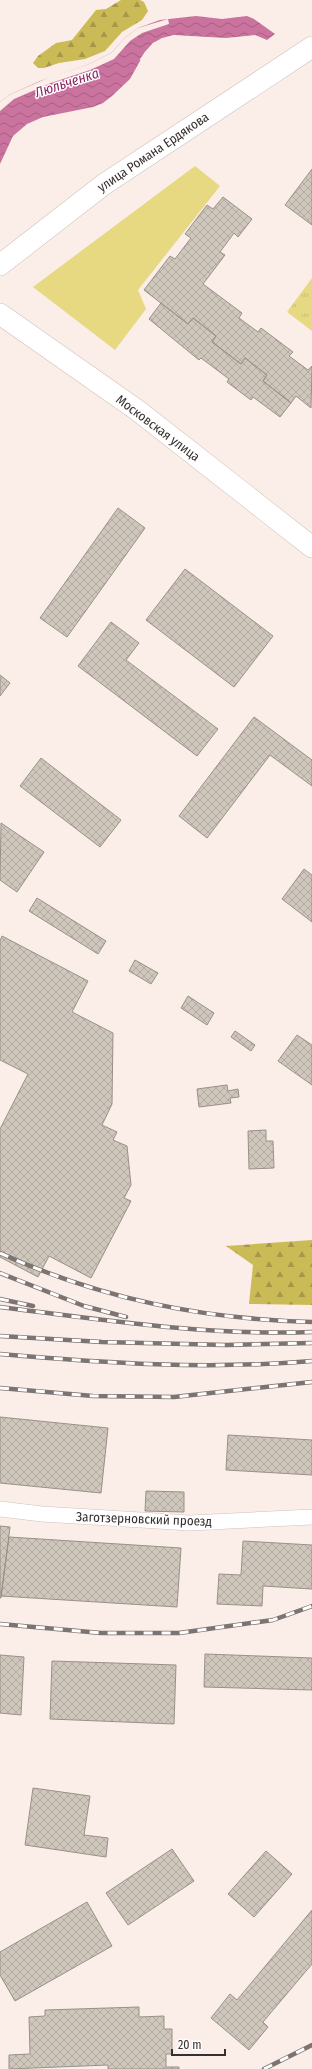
<svg xmlns="http://www.w3.org/2000/svg" width="312" height="2069" font-family="'Fira Sans Condensed',sans-serif">
	<style>
		.green { fill: #e7d982 }
		.forest { fill: url(#forest-firs) }
		.park { fill: url(#park-tufts) }
		.water { fill: url(#water-waves) }
		.pier { fill: #fbede7 }
		.building { fill: url(#building-cross-hatch); stroke: #999187 }
		.lines { fill: none; stroke-linecap: round; stroke-linejoin: round }
		.street-casing { stroke: #cfc2bc; stroke-width: 16 }
		.secondary-casing { stroke: #cfc2bc; stroke-width: 22 }
		.street { stroke: #fff; stroke-width: 15 }
		.secondary { stroke: #fff; stroke-width: 21 }
		.rail-casing { stroke: #7d7471; stroke-width: 4.5 }
		.rail { stroke: #fefefe; stroke-width: 3; stroke-dasharray: 9; stroke-linecap: butt }
		.labels { text-anchor: middle; dominant-baseline: central; stroke-width: 3; stroke-linejoin: round; paint-order: stroke }
		.street-label { font-size: 13px; fill: #36302e; stroke: #fefefe }
		.water-label { font-size: 14px; font-style: italic; fill: #8e2561; stroke: #fefefe }
	</style>
	<defs>
		<pattern id="forest-firs" width="22" height="20" patternUnits="userSpaceOnUse"><rect width="22" height="20" fill="#cbbb56"/><path d="M5 1l3.5 6h-7zM16 11l3.5 6h-7z" fill="#a69848"/></pattern>
		<pattern id="park-tufts" width="24" height="20" patternUnits="userSpaceOnUse"><rect width="24" height="20" fill="#e7d982"/><path d="M3 7l-1-3M5 7V3M7 7l1-3M15 17l-1-3M17 17v-4M19 17l1-3" fill="none" stroke="#c7bb71"/></pattern>
		<pattern id="water-waves" width="16" height="10" patternUnits="userSpaceOnUse"><rect width="16" height="10" fill="#cb739f"/><path d="M0 5q4-4 8 0t8 0" fill="none" stroke="#a65f82"/></pattern>
		<pattern id="building-cross-hatch" width="8" height="8" patternUnits="userSpaceOnUse"><rect width="8" height="8" fill="#cfc7bc"/><path d="M0 0l8 8M0 8l8-8" fill="none" stroke="#b2aba2"/></pattern>
	</defs>
	<rect width="100%" height="100%" fill="#fbede7"/>
	<path class="green" d="M195,166L220,186L138,290L146,309L115,350L33,287Z"/>
	<path class="forest" d="M121,0H140L144,2L148,11L142,20L122,32L105,51L85,59L59,63L44,68H38L33,63L38,56L56,43L72,40L96,10L106,9Z
		M312,1240V1305L249,1304L253,1265L226,1246Z"/>
	<path class="park" d="M312,278V331L287,312Z"/>
	<path class="water" d="M196,16L222,19L247,16L254,19L275,34L267,40L255,35L226,38L174,35L153,43L145,52L130,79L112,96L103,103L93,107L43,117L27,124L13,136L0,164V102L9,95L40,81L87,65L111,53L126,37L138,28L160,20Z"/>
	<path class="pier" d="M168,19L169,24L142,33L130,41L114,59L90,70L51,83L14,99L0,111V102L9,95L50,77L87,65L111,53L126,37L138,28Z
		M174,35L188,38L174,37L163,40L154,45L141,62L140,59L145,52L153,43L162,38Z"/>
	<path class="building" d="M312,169V225L285,205Z
		M223,197L252,219L238,237L234,233L220,252L225,255L203,284L242,313L239,318L258,332L261,328L293,352L289,356L308,370L312,366L311,408L296,396L291,403L263,381L267,375L245,358L241,364L212,342L216,336L193,318L188,324L144,290L170,256L175,259L191,238L185,234L207,205L213,209Z
		M161,303L188,324L193,318L216,336L212,342L241,364L245,358L267,375L263,381L291,403L280,417L253,397L251,400L227,382L229,379L201,358L199,360L149,319Z
		M118,508L145,528L67,637L40,618Z
		M185,569L273,636L234,687L146,620Z
		M111,622L139,643L126,660L218,729L197,756L78,666Z
		M0,675L10,683L0,696Z
		M254,717L312,760V786L270,755L207,838L179,816Z
		M41,758L121,820L100,847L20,786Z
		M1,823L44,852L17,892L0,880Z
		M304,869L312,875V922L282,899Z
		M37,898L106,941L98,954L29,911Z
		M2,936L88,981L72,1012L113,1033L112,1104L102,1125L117,1132L113,1140L127,1146L131,1185L124,1198L131,1201L91,1278L49,1256L38,1277L0,1257V1129L28,1074L0,1060V941Z
		M135,960L158,973L151,984L129,971Z
		M188,996L214,1013L207,1025L181,1008Z
		M235,1031L255,1045L251,1051L231,1037Z
		M297,1035L312,1045V1085L278,1061Z
		M227,1085L228,1091L238,1089L239,1097L230,1098L231,1103L199,1107L197,1089Z
		M266,1130V1141H273L274,1168L249,1169L248,1131Z
		M0,1417L108,1428L101,1493L0,1483Z
		M228,1435L312,1440V1475L226,1470Z
		M146,1491L184,1492V1512L145,1511Z
		M0,1526L10,1527L1,1598H0Z
		M9,1537L181,1548L177,1607L1,1596Z
		M243,1541L312,1545V1589L263,1586L262,1606L217,1604L219,1574L241,1575Z
		M205,1654L312,1658V1690L204,1687Z
		M0,1655L24,1657L21,1715L0,1713Z
		M52,1661L176,1665L174,1724L50,1719Z
		M33,1788L90,1796L84,1835L108,1838L106,1857L25,1845Z
		M172,1849L194,1881L128,1925L106,1893Z
		M266,1851L292,1874L254,1917L228,1894Z
		M87,1902L112,1946L15,2001L0,1975V1952Z
		M312,1910V1964L263,2022L268,2027L249,2050L211,2018L230,1994L237,2000Z
		M139,2007V2017L164,2016V2029H172V2054H166V2067H179V2069H108V2065L9,2069V2055L30,2054L29,2017L45,2016V2010Z"/>
	<g class="lines">
		<defs>
			<path id="street" d="M0,1509L42,1514L190,1523L312,1517"/>
			<path id="secondary" d="M0,265L103,185L312,47
				M0,314L137,410L312,547"/>
		</defs>
		<use href="#street" class="street-casing"/>
		<use href="#secondary" class="secondary-casing"/>
		<use href="#street" class="street"/>
		<use href="#secondary" class="secondary"/>
		<defs>
			<path id="rail" d="M0,1253C101,1299 202,1319 312,1322
				M0,1273L84,1306L126,1317
				M0,1299L33,1306
				M0,1307C104,1320 207,1336 312,1332
				M0,1336L102,1342L226,1345L312,1343
				M0,1354C104,1363 208,1370 312,1361
				M0,1388L93,1396L174,1397L312,1382
				M0,1624L101,1633H179L273,1620L312,1606
				M264,2069L312,2045"/>
		</defs>
		<use href="#rail" class="rail-casing"/>
		<use href="#rail" class="rail"/>
	</g>
	<g class="labels">
		<g class="street-label">
			<text transform="translate(153 152) rotate(-34)">улица Романа Ердякова</text>
			<text transform="translate(158 428) rotate(37)">Московская улица</text>
			<text transform="translate(144 1519) rotate(2)">Заготзерновский проезд</text>
		</g>
		<g class="water-label">
			<text transform="translate(67 83) rotate(-18)">Люльченка</text>
		</g>
	</g>
	<path d="M172 2049v6h53v-6" fill="none" stroke="#36302e" stroke-width="2"/>
	<text x="178" y="2049" font-size="12" fill="#36302e" stroke="#fefefe" stroke-width="3" paint-order="stroke">20 m</text>
</svg>
